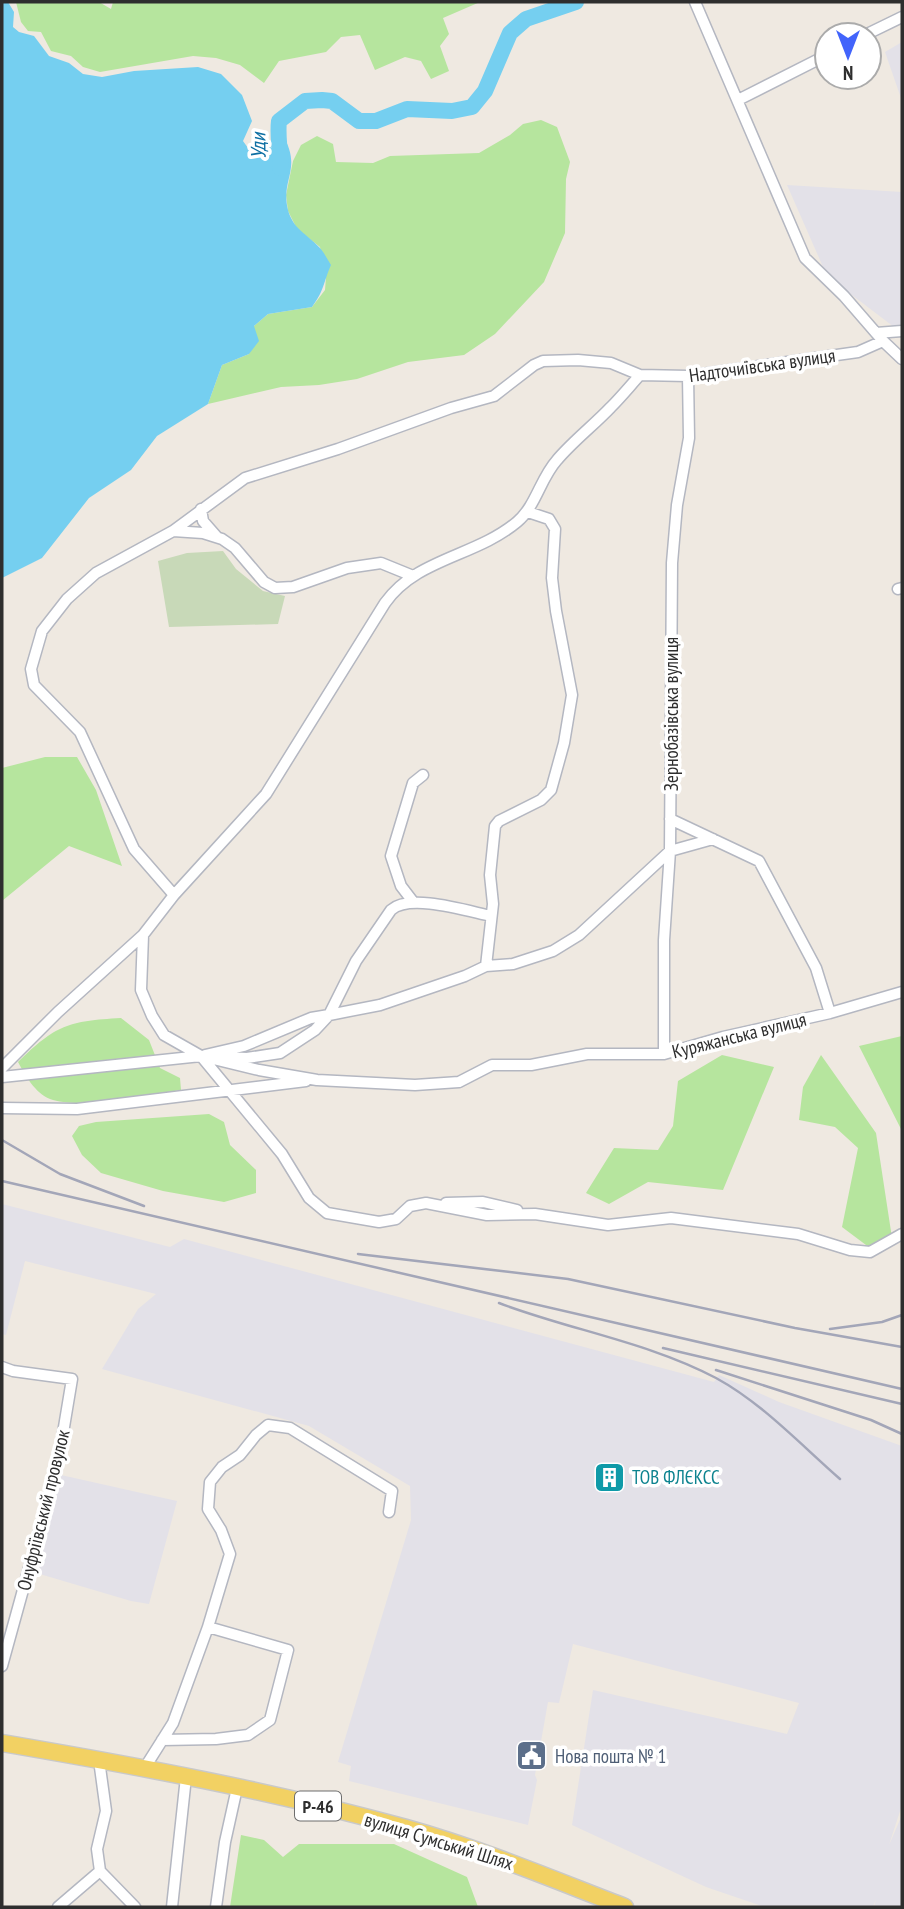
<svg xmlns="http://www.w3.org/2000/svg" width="904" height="1909" font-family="'PT Sans Narrow',sans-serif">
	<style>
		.industrial { fill: #e3e1e8 }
		.green { fill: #b6e59e }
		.cemetery { fill: #c8d9b8 }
		.water { fill: #75cff0 }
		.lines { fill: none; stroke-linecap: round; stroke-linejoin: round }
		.river { stroke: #75cff0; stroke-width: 16 }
		.minor-casing { stroke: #b4b7c1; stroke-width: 13 }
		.primary-casing { stroke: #c9c9c9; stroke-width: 19 }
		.minor { stroke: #fff; stroke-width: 10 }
		.primary { stroke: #f2d163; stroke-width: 16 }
		.rail { stroke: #a3a6b8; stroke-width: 2.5 }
		.labels { text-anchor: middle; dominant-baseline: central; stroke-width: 7; stroke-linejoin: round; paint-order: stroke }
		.shield { fill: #fff; stroke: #6d6d6d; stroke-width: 2 }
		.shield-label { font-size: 18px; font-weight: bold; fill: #2e2e2e }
		.street-label { font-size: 19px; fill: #2e2e2e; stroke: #fff }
		.culture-label { font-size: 19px; fill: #0d838f; stroke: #fff; text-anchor: start }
		.service-label { font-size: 19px; fill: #4e5e75; stroke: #fff; text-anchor: start }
		.water-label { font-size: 21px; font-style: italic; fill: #0d6fa3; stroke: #fff }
	</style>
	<rect width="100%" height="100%" fill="#efe9e1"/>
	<path class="industrial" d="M902,42V101L885,52Z
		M787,185L902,192V324L894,327L827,276Z
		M2,1204L170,1247L184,1239L714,1382L719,1375L779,1402L902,1446V1805L889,1845L902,1815V1907H874L876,1899L873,1907H765L706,1887L572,1825L593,1690L787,1734L799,1703L573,1644L559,1703L548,1702L535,1775L537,1780L528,1825L349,1781L351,1766L338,1762L411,1520L410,1486L309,1426L102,1369L138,1309L156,1294L25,1261L6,1335L2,1334Z
		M61,1475L177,1501L149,1604L131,1601L33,1572Z"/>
	<path class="green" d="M16,2H99L111,9L113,2H480L443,18L449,34L440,46L449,71L431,79L421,61L405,57L375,70L360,35L341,37L326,52L279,61L264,83L240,65L216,58L193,56L100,72L83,67L71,56L51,51L41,32L28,31L21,22Z
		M541,120L557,127L570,162L566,179L565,233L544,282L495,334L464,355L408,362L357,379L319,385L281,387L208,404L222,365L249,354L254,326L268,314L312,307L325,290L326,277L320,247L297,229L288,211L286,195L293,161L301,145L317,136L333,144L336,162L373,163L390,156L479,153L510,135L523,124Z
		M45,757H77L96,790L122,866L69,846L2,901V768Z
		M121,1018L149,1040L160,1068L180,1078L181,1090C147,1095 80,1110 50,1099C35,1093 25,1075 18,1062C56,1025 68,1021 121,1018Z
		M902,1036V1131L859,1046Z
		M722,1055L774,1067L723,1190L648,1182L609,1204L586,1193L614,1148L658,1150L673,1126L678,1081Z
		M821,1055L876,1133L892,1238L870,1248L842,1227L858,1148L835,1127L799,1120L803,1087Z
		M209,1114L224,1122L230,1145L256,1170V1193L224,1202L163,1191L101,1173L82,1155L72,1136L79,1126L96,1122Z
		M241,1835L264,1840L283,1857L299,1844H394L467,1877L478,1907H230Z"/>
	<path class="cemetery" d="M223,551L236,569L263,591L285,596L278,624L169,627L158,561L187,553Z"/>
	<path class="water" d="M2,2H8L14,12L13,27L19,32L34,36L49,56L69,63L83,74L102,77L134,71L198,67L221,74L242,95L252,121L243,141L248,148L268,146L279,152L281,132C304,169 280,178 288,210C293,229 307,234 319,247C324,252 327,259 331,265C323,283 325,289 312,307L268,314L254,326L259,341L249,354L222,365L208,404L157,436L131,470L89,498L42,558L2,578Z"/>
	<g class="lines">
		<path class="river" d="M280,168C281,152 277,137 279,121L305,101L322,100L332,101L359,121H376L407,109L452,111L472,107L485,91L510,33L526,19L576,2"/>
		<defs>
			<path id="minor" d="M695,2L805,258L844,296L883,341L902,359
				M865,35L902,17
				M738,100L827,55
				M876,333L902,331
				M201,509L203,521L217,537
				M173,531L203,533L222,539L235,548L264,582L275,588L293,587L347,568L381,563L413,576
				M898,589L902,588
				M670,819L759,861L816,968L830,1013
				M174,895L134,849L80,732L34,685L31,669L42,631L67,599L96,573L173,531L245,478L338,449L451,408L494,396L534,365L543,361L578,360L611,363L640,375L688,376L858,352L883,341
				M414,903L401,886L391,856L413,783L423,775
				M143,935L141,990L152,1016L164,1035L201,1056L282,1154L309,1198L327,1213L379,1222L396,1219L410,1206L426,1203L487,1215L535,1214L608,1225L671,1218L798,1234L850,1250L870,1252L902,1234
				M486,966L493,904L490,875L495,826L499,821L541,800L551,790L564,743L572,695L556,611L552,578L555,529L549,519L528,512
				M664,1054V940L670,851L672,563L677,505L689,438L688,376
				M205,1055L244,1046L311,1018L329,1015L356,961L391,910C410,893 467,911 491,916
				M223,1057L247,1058L280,1053L315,1030L329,1015L380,1005L465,976L486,966L513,964L553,951L579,935L670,851L713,839
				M2,1068L58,1012L143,935L174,895L266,794L385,603C417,558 475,557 517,522C536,506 540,479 557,460C573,441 594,425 611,407C621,397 630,386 640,375
				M2,1077L201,1056L259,1070L317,1080L415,1085L459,1082L492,1065H531L587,1054H664L723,1037L830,1013L902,992
				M2,1108L77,1109L306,1081
				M446,1203L483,1202L517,1210
				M2,1367L13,1371L72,1379L58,1463L2,1666
				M208,1627L230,1554L221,1530L208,1509L210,1482L222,1467L240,1455L256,1435L268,1425L290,1428L392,1491L389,1512
				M99,1760L106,1811L97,1849L100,1871L135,1907
				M144,1769L173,1723L208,1627L288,1650L270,1720L248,1735L216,1739L162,1740
				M58,1907L100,1871
				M172,1907L186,1777
				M216,1907L225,1842L237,1788"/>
			<path id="primary" d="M2,1743C137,1766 273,1791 406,1828C481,1849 552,1879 625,1907"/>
		</defs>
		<use href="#minor" class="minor-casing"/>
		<use href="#primary" class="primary-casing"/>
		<use href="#minor" class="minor"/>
		<use href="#primary" class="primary"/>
		<path class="rail" d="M2,1140L60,1174L144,1206
			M2,1181L902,1389
			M358,1254L568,1279L795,1328L902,1347
			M499,1303C570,1330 648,1342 716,1378C762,1403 800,1444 840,1479
			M830,1329L882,1322L902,1315
			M663,1348L902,1404
			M716,1370L871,1420L902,1434"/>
	</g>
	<defs>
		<symbol id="building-square" viewBox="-11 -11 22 22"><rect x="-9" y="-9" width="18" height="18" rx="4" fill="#0f9aa8" stroke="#fff"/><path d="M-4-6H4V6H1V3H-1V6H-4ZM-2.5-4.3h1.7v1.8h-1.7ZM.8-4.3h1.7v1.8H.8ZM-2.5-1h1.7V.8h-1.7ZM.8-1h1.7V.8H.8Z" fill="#fff"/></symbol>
		<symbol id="civic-square" viewBox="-11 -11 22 22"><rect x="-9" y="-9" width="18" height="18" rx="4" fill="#5c6f8a" stroke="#fff"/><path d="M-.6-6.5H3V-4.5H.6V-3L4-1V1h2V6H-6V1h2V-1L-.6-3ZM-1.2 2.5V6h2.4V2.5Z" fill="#fff"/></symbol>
	</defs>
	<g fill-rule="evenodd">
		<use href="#building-square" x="592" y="1460" width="35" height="35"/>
		<use href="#civic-square" x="514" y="1738" width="35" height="35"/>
	</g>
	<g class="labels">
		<rect class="shield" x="295" y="1791.5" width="46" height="29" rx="5"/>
		<g class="shield-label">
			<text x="318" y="1806">Р-46</text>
		</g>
		<g class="street-label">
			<text transform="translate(762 365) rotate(-8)">Надточиївська вулиця</text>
			<text transform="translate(671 714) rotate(-90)">Зернобазівська вулиця</text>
			<text transform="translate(739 1035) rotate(-14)">Куряжанська вулиця</text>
			<text transform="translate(43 1510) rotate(-76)">Онуфріївський провулок</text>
			<text transform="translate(439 1841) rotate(17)">вулиця Сумський Шлях</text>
		</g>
		<g class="culture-label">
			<text x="632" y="1477">ТОВ ФЛЄКСС</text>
		</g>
		<g class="service-label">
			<text x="555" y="1756">Нова пошта № 1</text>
		</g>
		<g class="water-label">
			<text transform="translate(258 146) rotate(-91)">Уди</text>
		</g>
	</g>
	<rect width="904" height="1909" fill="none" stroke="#2e2e2e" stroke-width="7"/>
	<g transform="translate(848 56) rotate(180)"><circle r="33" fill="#ffffff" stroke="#ababab" stroke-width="2"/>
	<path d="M0-5L12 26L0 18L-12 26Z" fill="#4264fb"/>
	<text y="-10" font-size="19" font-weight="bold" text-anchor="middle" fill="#2e2e2e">N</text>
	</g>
</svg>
